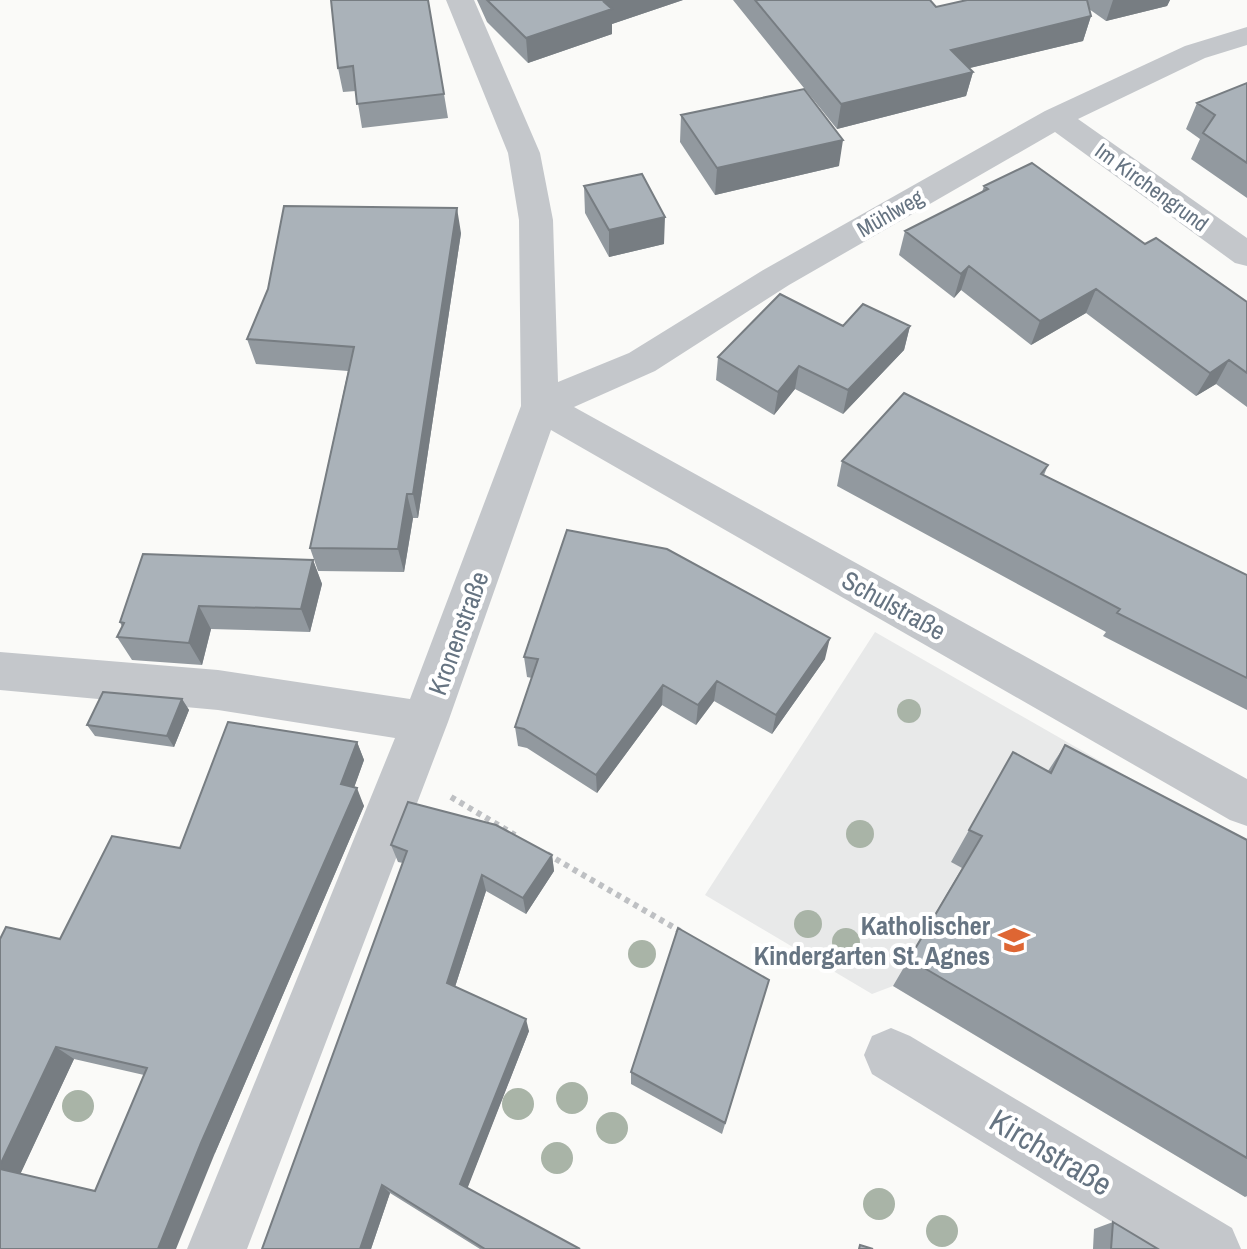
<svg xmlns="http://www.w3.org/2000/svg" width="1247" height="1249" font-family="'Archivo Narrow',sans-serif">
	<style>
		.built { fill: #e8e9e9 }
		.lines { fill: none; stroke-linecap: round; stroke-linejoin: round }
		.path { stroke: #bec0c3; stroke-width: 6; stroke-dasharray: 5 5; stroke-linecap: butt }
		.minor { fill: #c4c7cb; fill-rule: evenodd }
		.tree { fill: #a9b4a7 }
		.wall { fill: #92999f; fill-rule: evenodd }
		.shaded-wall { fill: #777d82 }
		.building { fill: #aab2b9; stroke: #777d82; stroke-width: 2 }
		.labels { text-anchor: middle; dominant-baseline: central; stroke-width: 8; stroke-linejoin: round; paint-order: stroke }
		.far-street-label { font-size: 22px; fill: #667482; stroke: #fff }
		.street-label { font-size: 26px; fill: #667482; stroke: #fff }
		.poi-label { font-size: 26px; font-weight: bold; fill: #667482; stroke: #fff; text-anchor: end }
		.near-street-label { font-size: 32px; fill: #667482; stroke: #fff }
	</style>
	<rect width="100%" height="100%" fill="#fafaf8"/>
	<path class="built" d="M875,632L1247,845V1198L893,986L872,994L705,895Z"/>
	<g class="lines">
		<path class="path" d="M451,797L515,835
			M547,854L680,931"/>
		<path class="minor" d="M446,0H474L540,153L553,220L558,382L629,353L765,269L1045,111L1185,46L1247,27V45L1205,58L1078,119L1247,238V266L1235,263L1055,132L789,285L655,371L574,407L1247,779V826L1230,820L551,430L448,722L247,1249H187L395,738L218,710L0,690V652L218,670L410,699L521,406L519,220L508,153Z
			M891,1028L910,1036L1232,1228L1241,1249H1156L872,1074L864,1055L872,1036Z"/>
	</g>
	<g class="tree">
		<circle cx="909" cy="711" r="12"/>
		<circle cx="860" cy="834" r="14"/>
		<circle cx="808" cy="924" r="14"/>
		<circle cx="846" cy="942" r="14"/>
		<circle cx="642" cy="954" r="14"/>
		<circle cx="572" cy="1098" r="16"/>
		<circle cx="518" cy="1104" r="16"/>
		<circle cx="78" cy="1106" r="16"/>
		<circle cx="612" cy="1128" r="16"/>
		<circle cx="557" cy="1158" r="16"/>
		<circle cx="879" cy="1204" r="16"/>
		<circle cx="942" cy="1231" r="16"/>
	</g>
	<path class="wall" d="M331,0L444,94L448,118L362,128L356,91L343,92L338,68Z
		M477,0H683L612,24V34L528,63L487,22Z
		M733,0H930L936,7L967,0H1171H1170L1167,6L1106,21L1089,9L1091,16L1083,41L969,68L973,72L966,96L837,129Z
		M1247,83V198L1191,159L1200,139L1186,129L1197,103Z
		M681,115L839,166L715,195L680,142Z
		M584,186L664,244L609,257L585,213Z
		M984,186L1145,244L1247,302V407L1216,384L1196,396L1086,313L1031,345L961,290L954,298L899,255L905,231L982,192Z
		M461,233L418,518H413L404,572L318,571L310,548L348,371L256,364L247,339Z
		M843,326H910L904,350L843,414L795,389L774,415L716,380L718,357Z
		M842,461L1048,465L1044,475L1247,575V710L1103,636L1106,632L837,486Z
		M313,560L322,584L310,632L211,629L202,665L132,660L117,637L122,627L120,622Z
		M524,657L825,659L772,734L714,701L696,725L662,705L597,793L527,748L518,746L515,727L532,678L527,677Z
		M182,699L189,710L174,747L95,736L87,725Z
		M357,742L364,760L354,787L364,806L215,1153L0,1249L60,939ZM74,1059L144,1075L95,1191L20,1174Z
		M1065,745L1247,840V1196L1245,1197L893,986L962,868L951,862L1013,752L1048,771Z
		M391,845L552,855L554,871L526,914L486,891L455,987L529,1031L467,1188L580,1249H480L390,1193L371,1249H262L403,863L398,862Z
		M769,980L722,1134L631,1084V1072Z
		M1113,1222L1158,1249H1093L1094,1229Z"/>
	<path class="shaded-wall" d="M610,0H683L612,24V34L528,63L526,38Z
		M1113,0H1171H1170L1167,6L1106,21Z
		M1091,16L1083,41L945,74L951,50Z
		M973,72L966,96L837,129L841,104Z
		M843,140L839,166L715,195L717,168Z
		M457,208L461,233L418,518L413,494Z
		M665,217L664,244L609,257V230Z
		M969,266L961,290L954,298L961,274Z
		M1096,289L1086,313L1031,345L1040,321Z
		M910,326L904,350L843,414L848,390Z
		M1229,360L1216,384L1196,396L1210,373Z
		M799,366L795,389L774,415L778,392Z
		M407,494L413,518L404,572L398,549Z
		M313,560L322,584L310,632L301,609Z
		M199,606L211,629L202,665L189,643Z
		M830,638L825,659L772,734L776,715Z
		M717,681L714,701L696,725L698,705Z
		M663,685L662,705L597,793L596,775Z
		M182,699L189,710L174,747L167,736Z
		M357,742L364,760L349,802L341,784Z
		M357,788L364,806L215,1153L176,1249H158L201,1143Z
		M552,855L554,871L526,914L523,898Z
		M482,875L486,891L452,996L447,983Z
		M526,1019L529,1031L466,1192L460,1184Z
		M56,1047L74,1059L19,1177L0,1169V1165Z
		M382,1185L390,1193L371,1249H360Z"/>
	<path class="building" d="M331,0H428L444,94L357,104L353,66L338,68Z
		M487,0H610L604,2L612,9L526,38Z
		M755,0H930L936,7L967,0H1087L1091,16L951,50L973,72L841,104Z
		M1247,83V163L1203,133L1215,115L1197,103Z
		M804,89L843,140L717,168L681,115Z
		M1032,163L1145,244L1156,238L1247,302V373L1229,360L1210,373L1096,289L1040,321L969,266L961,274L905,231L988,189L984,186Z
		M642,174L665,217L609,230L584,186Z
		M284,206L457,208L413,494H407L398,549L310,548L354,347L247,339L268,289Z
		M780,294L843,326L863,304L910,326L848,390L799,366L778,392L718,357Z
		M904,393L1048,465L1041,474L1247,575V678L1117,613L1120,609L842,461Z
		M567,530L667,549L830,638L776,715L717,681L698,705L663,685L596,775L524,729L515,727L538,659L524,657Z
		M143,554L313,560L301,609L199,606L189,643L117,637L124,623L120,622Z
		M103,692L182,699L167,736L87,725Z
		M228,722L357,742L341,784L357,788L201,1143L158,1249H0V1169L95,1191L147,1068L56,1047L0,1165V939L6,927L60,939L112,836L180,848Z
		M1065,745L1247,840V1158L909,959L982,836L969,830L1013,752L1051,773Z
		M408,802L496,825L552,855L523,898L482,875L447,983L526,1019L460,1184L580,1249H485L382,1185L360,1249H262L407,851L391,845Z
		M678,928L769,980L725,1123L631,1072Z
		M1113,1222L1158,1249H1111Z
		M860,1245L873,1249H859Z"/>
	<defs>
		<symbol id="school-bare" viewBox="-9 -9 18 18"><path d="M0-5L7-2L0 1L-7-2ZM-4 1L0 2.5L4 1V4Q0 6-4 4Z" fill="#de6633" stroke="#fff" stroke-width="2.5" paint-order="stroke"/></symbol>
	</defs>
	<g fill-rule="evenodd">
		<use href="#school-bare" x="992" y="918" width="44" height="44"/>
	</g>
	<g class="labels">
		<g class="far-street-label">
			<text transform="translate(1152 187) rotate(36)">Im Kirchengrund</text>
			<text transform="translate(890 213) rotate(-30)">Mühlweg</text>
		</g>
		<g class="street-label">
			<text transform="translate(894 605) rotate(29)">Schulstraße</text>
			<text transform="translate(458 633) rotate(-70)">Kronenstraße</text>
		</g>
		<g class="poi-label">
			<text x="990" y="925">Katholischer<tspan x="990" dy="30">Kindergarten St. Agnes</tspan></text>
		</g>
		<g class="near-street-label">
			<text transform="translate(1051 1152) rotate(31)">Kirchstraße</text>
		</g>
	</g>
</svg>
